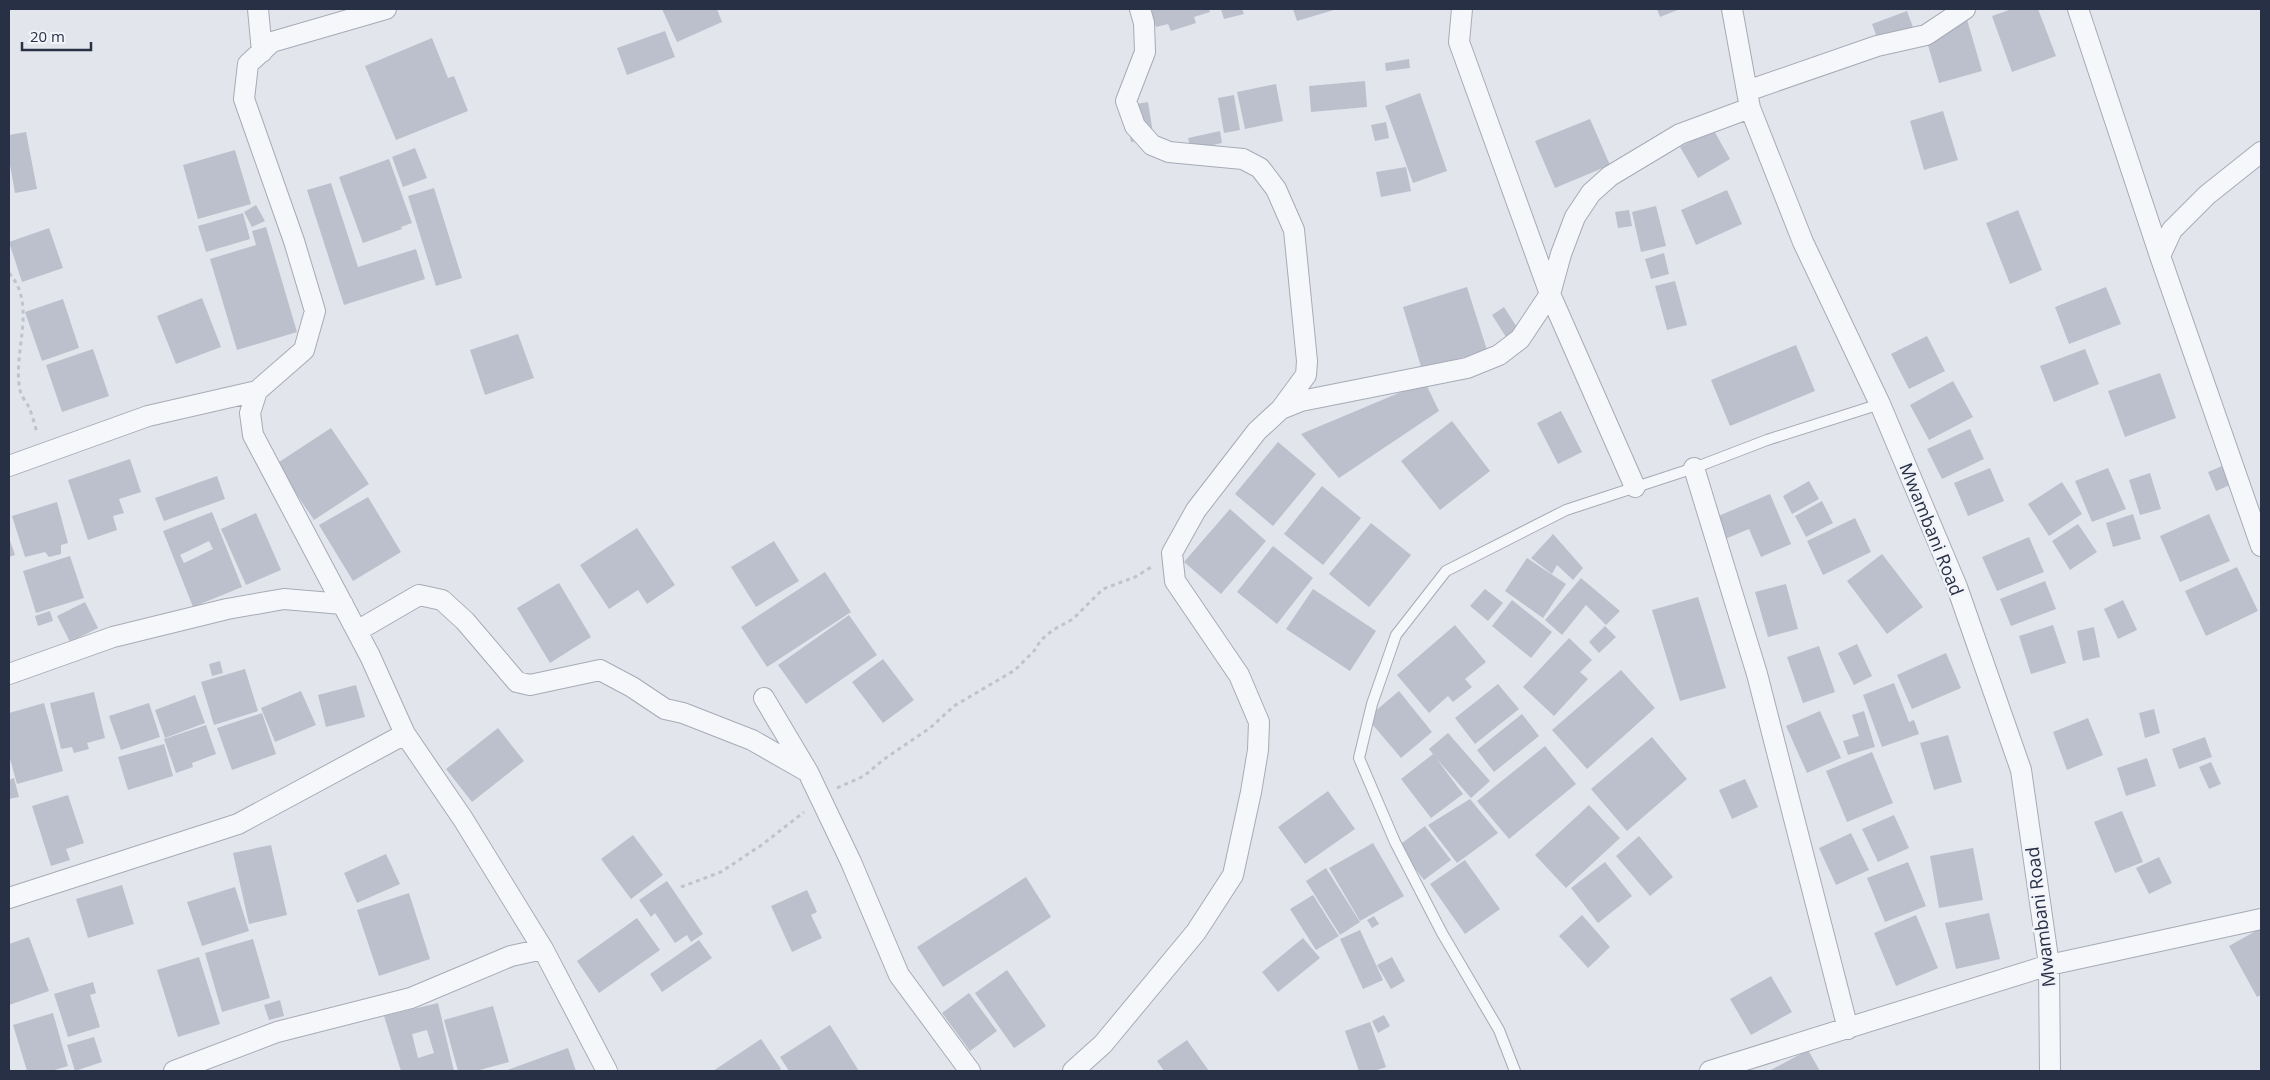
<svg xmlns="http://www.w3.org/2000/svg" width="2270" height="1080" font-family="'Open Sans',sans-serif">
	<style>
		.building { fill: #bcc0cc; fill-rule: evenodd }
		.lines { fill: none; stroke-linecap: round; stroke-linejoin: round }
		.lane-casing { stroke: #a6abb7; stroke-width: 12 }
		.street-casing { stroke: #a6abb7; stroke-width: 22 }
		.path { stroke: #c0c3cb; stroke-width: 3; stroke-dasharray: 4 4; stroke-linecap: butt }
		.lane { stroke: #f6f7fa; stroke-width: 10 }
		.street { stroke: #f6f7fa; stroke-width: 20 }
		.labels { text-anchor: middle; dominant-baseline: central; stroke-width: 5; stroke-linejoin: round; paint-order: stroke }
		.street-label { font-size: 18px; fill: #283046; stroke: #f2f4f9 }
	</style>
	<rect width="100%" height="100%" fill="#e2e5ec"/>
	<path class="building" d="M662,9H717L722,22L677,42Z
		M1151,9H1209L1210,12L1194,17L1196,23L1171,31L1168,24L1156,27Z
		M1221,9H1242L1244,14L1224,19Z
		M1293,9H1337L1297,21Z
		M1657,9H1680L1660,17Z
		M2012,9H2038L2056,56L2012,72L1992,16Z
		M1907,11L1917,38L1882,51L1872,24Z
		M1966,16L1982,71L1939,83L1923,28Z
		M665,31L675,57L627,75L617,48Z
		M432,38L448,78L454,76L468,111L396,140L365,66Z
		M1409,59L1410,68L1386,71L1385,63Z
		M1365,81L1367,107L1311,112L1309,86Z
		M1276,84L1283,121L1245,129L1237,92Z
		M1420,93L1447,171L1413,183L1385,106Z
		M1234,95L1240,130L1224,133L1218,98Z
		M1148,102L1154,139L1131,142L1125,106Z
		M1943,111L1958,160L1924,170L1910,121Z
		M1590,119L1610,165L1555,188L1535,141Z
		M1386,122L1389,138L1375,141L1371,125Z
		M1713,129L1730,159L1698,178L1680,147Z
		M1220,131L1222,143L1191,150L1188,138Z
		M26,132L37,189L15,193L9,159V135Z
		M415,148L427,178L403,187L392,157Z
		M235,150L251,204L198,219L183,165Z
		M389,159L412,223L401,227L402,229L363,243L339,177Z
		M1406,167L1411,191L1381,197L1376,172Z
		M331,183L358,267L416,249L425,279L344,305L307,190Z
		M434,188L462,278L436,286L408,196Z
		M1727,190L1742,224L1696,245L1681,210Z
		M256,205L265,221L252,227L244,212Z
		M1656,206L1666,246L1641,252L1632,212Z
		M1629,210L1632,226L1618,228L1615,212Z
		M2018,210L2042,270L2010,284L1986,223Z
		M243,213L250,239L206,252L198,226Z
		M266,227L297,332L237,350L210,259L256,245L252,231Z
		M49,228L63,268L22,282L9,242Z
		M1664,253L1669,274L1651,279L1645,259Z
		M1675,281L1687,325L1667,330L1655,286Z
		M1467,287L1487,350L1422,370L1403,307Z
		M2106,287L2121,324L2069,344L2055,307Z
		M202,298L221,347L176,364L157,316Z
		M63,299L79,348L42,361L25,312Z
		M1504,307L1518,329L1506,337L1492,315Z
		M518,334L534,378L485,395L470,350Z
		M1927,336L1945,371L1909,389L1891,354Z
		M1796,345L1815,391L1730,426L1711,380Z
		M93,349L109,396L62,412L46,365Z
		M2085,349L2099,384L2054,402L2040,366Z
		M2160,373L2176,418L2125,437L2108,391Z
		M1953,381L1973,417L1929,440L1910,405Z
		M1425,382L1439,411L1339,478L1301,434Z
		M1561,411L1582,452L1558,464L1537,423Z
		M1452,421L1490,471L1440,510L1401,461Z
		M331,428L369,484L314,520L276,464Z
		M1970,429L1984,459L1942,479L1927,449Z
		M1278,442L1316,474L1273,526L1235,494Z
		M130,459L141,492L119,499L124,513L113,516L117,530L88,540L68,480Z
		M2222,466L2230,485L2216,491L2208,472Z
		M1990,468L2004,501L1968,516L1954,483Z
		M2108,468L2126,509L2092,522L2075,481Z
		M2150,473L2161,509L2140,515L2129,480Z
		M217,476L225,499L164,521L155,498Z
		M1809,481L1819,499L1792,514L1783,496Z
		M2062,482L2082,514L2049,536L2028,504Z
		M1322,486L1361,518L1323,565L1284,534Z
		M1770,494L1791,544L1761,557L1749,529L1725,539L1716,517Z
		M368,497L401,552L353,581L319,525Z
		M1822,501L1833,523L1806,537L1795,516Z
		M57,502L68,543L61,545V554L49,557L45,552L25,557L12,516Z
		M1230,509L1266,541L1221,594L1184,562Z
		M212,512L242,587L193,607L163,531ZM209,541L213,549L184,563L180,555Z
		M256,513L281,570L246,585L221,529Z
		M2133,514L2141,539L2113,547L2106,523Z
		M2209,514L2230,561L2180,582L2160,536Z
		M1855,518L1871,552L1823,575L1807,541Z
		M1371,523L1411,555L1369,607L1329,574Z
		M2078,524L2097,552L2070,570L2052,541Z
		M637,528L675,585L647,604L638,590L609,609L580,565Z
		M1553,534L1583,568L1573,580L1557,565L1552,574L1531,558Z
		M2029,537L2044,572L1997,591L1982,557Z
		M9,538L15,555L9,557Z
		M774,541L799,581L756,607L731,567Z
		M1273,546L1313,578L1277,624L1237,592Z
		M1882,554L1923,607L1887,634L1847,581Z
		M70,556L84,598L36,613L23,571Z
		M1527,558L1566,584L1543,618L1505,591Z
		M2237,567L2258,611L2206,636L2185,591Z
		M825,572L851,612L767,667L741,627Z
		M1581,578L1620,611L1606,625L1586,605L1562,635L1545,620Z
		M2045,581L2056,609L2011,626L2000,599Z
		M559,583L591,637L550,663L517,608Z
		M1786,584L1798,629L1768,637L1755,592Z
		M1313,589L1376,631L1350,671L1286,629Z
		M1485,589L1503,603L1488,621L1470,606Z
		M1698,597L1726,688L1680,701L1652,610Z
		M1512,600L1552,632L1531,658L1492,626Z
		M2123,600L2137,630L2118,639L2104,609Z
		M85,602L98,628L70,642L57,616Z
		M50,611L53,621L38,626L35,616Z
		M849,615L877,655L806,704L778,665Z
		M1455,625L1486,662L1465,679L1472,687L1453,702L1448,696L1429,713L1397,675Z
		M2053,625L2066,663L2031,674L2019,636Z
		M1605,626L1616,637L1599,653L1589,642Z
		M2094,627L2100,657L2083,661L2077,631Z
		M1569,638L1592,660L1580,672L1588,679L1554,716L1523,687Z
		M1857,644L1872,676L1854,685L1838,653Z
		M1819,646L1835,692L1803,703L1787,657Z
		M1946,653L1961,688L1912,709L1897,675Z
		M883,659L914,700L883,723L852,682Z
		M220,661L223,673L212,676L209,664Z
		M245,669L258,711L214,725L201,682Z
		M1621,670L1655,708L1587,769L1552,730Z
		M1894,683L1909,722L1914,720L1919,734L1882,747L1863,695Z
		M1498,684L1519,709L1475,744L1455,718Z
		M356,685L365,717L326,727L318,695Z
		M301,691L316,725L275,742L261,708Z
		M1399,691L1432,732L1401,758L1367,718Z
		M94,692L105,738L87,743L89,749L74,753L72,747L61,749L50,703Z
		M195,695L205,723L165,738L155,710Z
		M44,703L63,771L17,784L9,755V713Z
		M149,703L160,737L121,750L109,716Z
		M2154,709L2160,733L2145,738L2139,713Z
		M1820,711L1841,758L1807,773L1786,726Z
		M1864,711L1875,747L1848,755L1843,741L1859,736L1852,715Z
		M262,713L276,754L232,770L217,728Z
		M1522,714L1539,736L1494,772L1477,750Z
		M2088,718L2103,755L2067,770L2053,732Z
		M206,725L216,754L192,763L193,767L176,773L164,739Z
		M498,728L524,761L472,802L446,769Z
		M1448,733L1490,781L1471,798L1436,758L1463,794L1431,818L1401,779L1433,754L1429,749Z
		M1948,735L1962,782L1934,790L1920,743Z
		M1652,737L1687,779L1627,831L1591,789Z
		M2205,737L2212,757L2179,769L2172,749Z
		M164,744L173,776L128,790L118,757Z
		M1545,746L1576,784L1509,839L1477,801Z
		M1872,752L1893,803L1847,822L1826,771Z
		M2147,758L2156,786L2126,796L2117,768Z
		M2211,762L2221,784L2209,789L2199,767Z
		M14,778L19,797L9,799V780Z
		M1745,779L1758,807L1732,819L1719,790Z
		M1328,791L1355,829L1305,864L1278,827Z
		M68,795L84,843L66,849L70,860L51,866L32,806Z
		M1470,799L1498,833L1457,863L1428,825Z
		M1589,805L1620,838L1566,888L1535,855Z
		M2122,811L2143,862L2115,873L2094,822Z
		M1894,815L1909,848L1878,862L1862,829Z
		M1425,826L1451,860L1424,880L1398,846Z
		M1851,833L1869,870L1836,885L1819,848Z
		M633,835L663,875L631,899L601,859Z
		M1639,836L1673,877L1650,896L1616,856Z
		M1373,843L1404,896L1360,921L1329,868Z
		M271,845L287,915L249,924L233,853Z
		M1973,848L1983,900L1939,908L1930,856Z
		M386,854L400,884L357,903L344,873Z
		M2159,857L2172,883L2149,894L2136,868Z
		M1465,860L1500,909L1465,934L1430,884Z
		M1605,862L1632,896L1598,923L1571,888Z
		M1908,862L1926,906L1885,922L1867,878Z
		M1326,868L1360,922L1340,935L1306,881Z
		M1026,877L1051,917L943,987L917,947Z
		M667,881L703,934L691,942L687,935L675,943L655,913L651,917L639,900Z
		M122,885L134,924L88,938L76,899Z
		M235,887L249,931L202,946L187,902Z
		M807,890L817,912L811,915L822,938L792,952L771,906Z
		M409,893L430,959L379,976L357,910Z
		M1313,895L1339,936L1316,950L1290,909Z
		M1989,913L2000,959L1956,969L1945,923Z
		M1582,915L1610,947L1588,968L1559,936Z
		M1916,915L1938,968L1896,986L1874,933Z
		M1374,916L1379,924L1372,928L1367,920Z
		M637,918L660,950L599,993L577,961Z
		M2261,928V995L2257,997L2229,946Z
		M1360,930L1383,980L1363,989L1340,939Z
		M29,937L49,991L9,1005V944Z
		M1303,938L1320,958L1278,992L1262,972Z
		M253,939L270,998L222,1012L205,953Z
		M699,940L712,958L662,992L650,974Z
		M199,957L220,1024L178,1037L157,970Z
		M1392,957L1405,981L1391,989L1377,965Z
		M1007,970L1046,1026L1014,1048L975,993Z
		M1771,976L1792,1012L1751,1035L1730,999Z
		M93,982L96,993L90,995L100,1027L68,1037L54,994Z
		M969,993L997,1031L970,1051L942,1013Z
		M280,1000L284,1016L269,1020L264,1005Z
		M438,1003L454,1071H401L384,1016ZM427,1030L434,1053L418,1058L412,1034Z
		M493,1006L509,1062L476,1071H458L444,1020Z
		M53,1013L68,1066L51,1071H27L13,1025Z
		M1384,1015L1390,1026L1378,1033L1372,1021Z
		M1370,1022L1386,1067L1374,1071H1359L1345,1031Z
		M830,1025L859,1071H789L780,1057Z
		M94,1037L102,1062L75,1071L67,1045Z
		M761,1039L781,1069L778,1071H713Z
		M1187,1040L1209,1071H1164L1157,1061Z
		M568,1048L576,1071H508L507,1070Z
		M1808,1050L1820,1071H1769Z"/>
	<g class="lines">
		<defs>
			<path id="lane" d="M1515,1071L1499,1030L1442,933L1395,842L1359,758L1372,704L1396,635L1446,571L1566,510L1694,468L1767,440L1880,404"/>
			<path id="street" d="M258,9L262,52
				M386,9L272,42L248,64L244,99L294,241L315,311L304,350L257,391L250,413L253,435L370,656L405,734L463,819L543,949L607,1071
				M1140,9L1144,23L1145,52L1126,101L1135,126L1152,145L1169,152L1243,159L1260,168L1276,189L1294,230L1307,361L1306,375L1281,409
				M1462,9L1459,42L1550,294L1635,487
				M1732,9L1750,108L1803,242L1880,404L1957,587L2021,770L2049,965L2050,1071
				M2078,9L2160,256L2261,546
				M1747,91L1877,46L1926,35L1965,9
				M2160,256L2172,230L2207,195L2261,152
				M9,466L148,416L257,391
				M1694,468L1757,674L1848,1029
				M357,631L419,595L442,600L465,621L517,682L530,685L600,670L632,687L665,709L683,713L752,740L808,772
				M9,674L113,637L227,609L284,599L343,604
				M764,698L808,772L851,862L899,975L970,1071
				M9,898L238,824L405,734
				M174,1071L277,1032L411,998L511,956L543,949
				M1073,1071L1103,1044L1196,932L1233,875L1251,792L1258,750L1259,722L1239,675L1175,581L1172,553L1196,510L1257,431L1281,409L1301,401L1467,368L1499,355L1520,339L1550,294L1561,254L1575,217L1591,193L1610,176L1680,134L1750,108
				M1710,1071L2049,965L2261,919"/>
		</defs>
		<use href="#lane" class="lane-casing"/>
		<use href="#street" class="street-casing"/>
		<path class="path" d="M9,273C38,305 12,352 20,390C21,396 26,402 29,407C32,415 35,425 37,433
			M837,788L864,776L883,760L930,728L954,706L1015,670L1034,651L1041,640L1053,630L1073,619L1103,589L1135,577L1153,566
			M681,887L721,872L763,844L804,812"/>
		<use href="#lane" class="lane"/>
		<use href="#street" class="street"/>
	</g>
	<g class="labels">
		<g class="street-label">
			<text transform="translate(1932 529) rotate(68)">Mwambani Road</text>
			<text transform="translate(2040 917) rotate(-97)">Mwambani Road</text>
		</g>
	</g>
	<rect width="2270" height="1080" fill="none" stroke="#283046" stroke-width="20"/>
	<path d="M22 42v8h69v-8" fill="none" stroke="#283046" stroke-width="2.5"/>
	<text x="30" y="42" font-size="15" fill="#283046" stroke="#f2f4f9" stroke-width="4" paint-order="stroke">20 m</text>
</svg>
